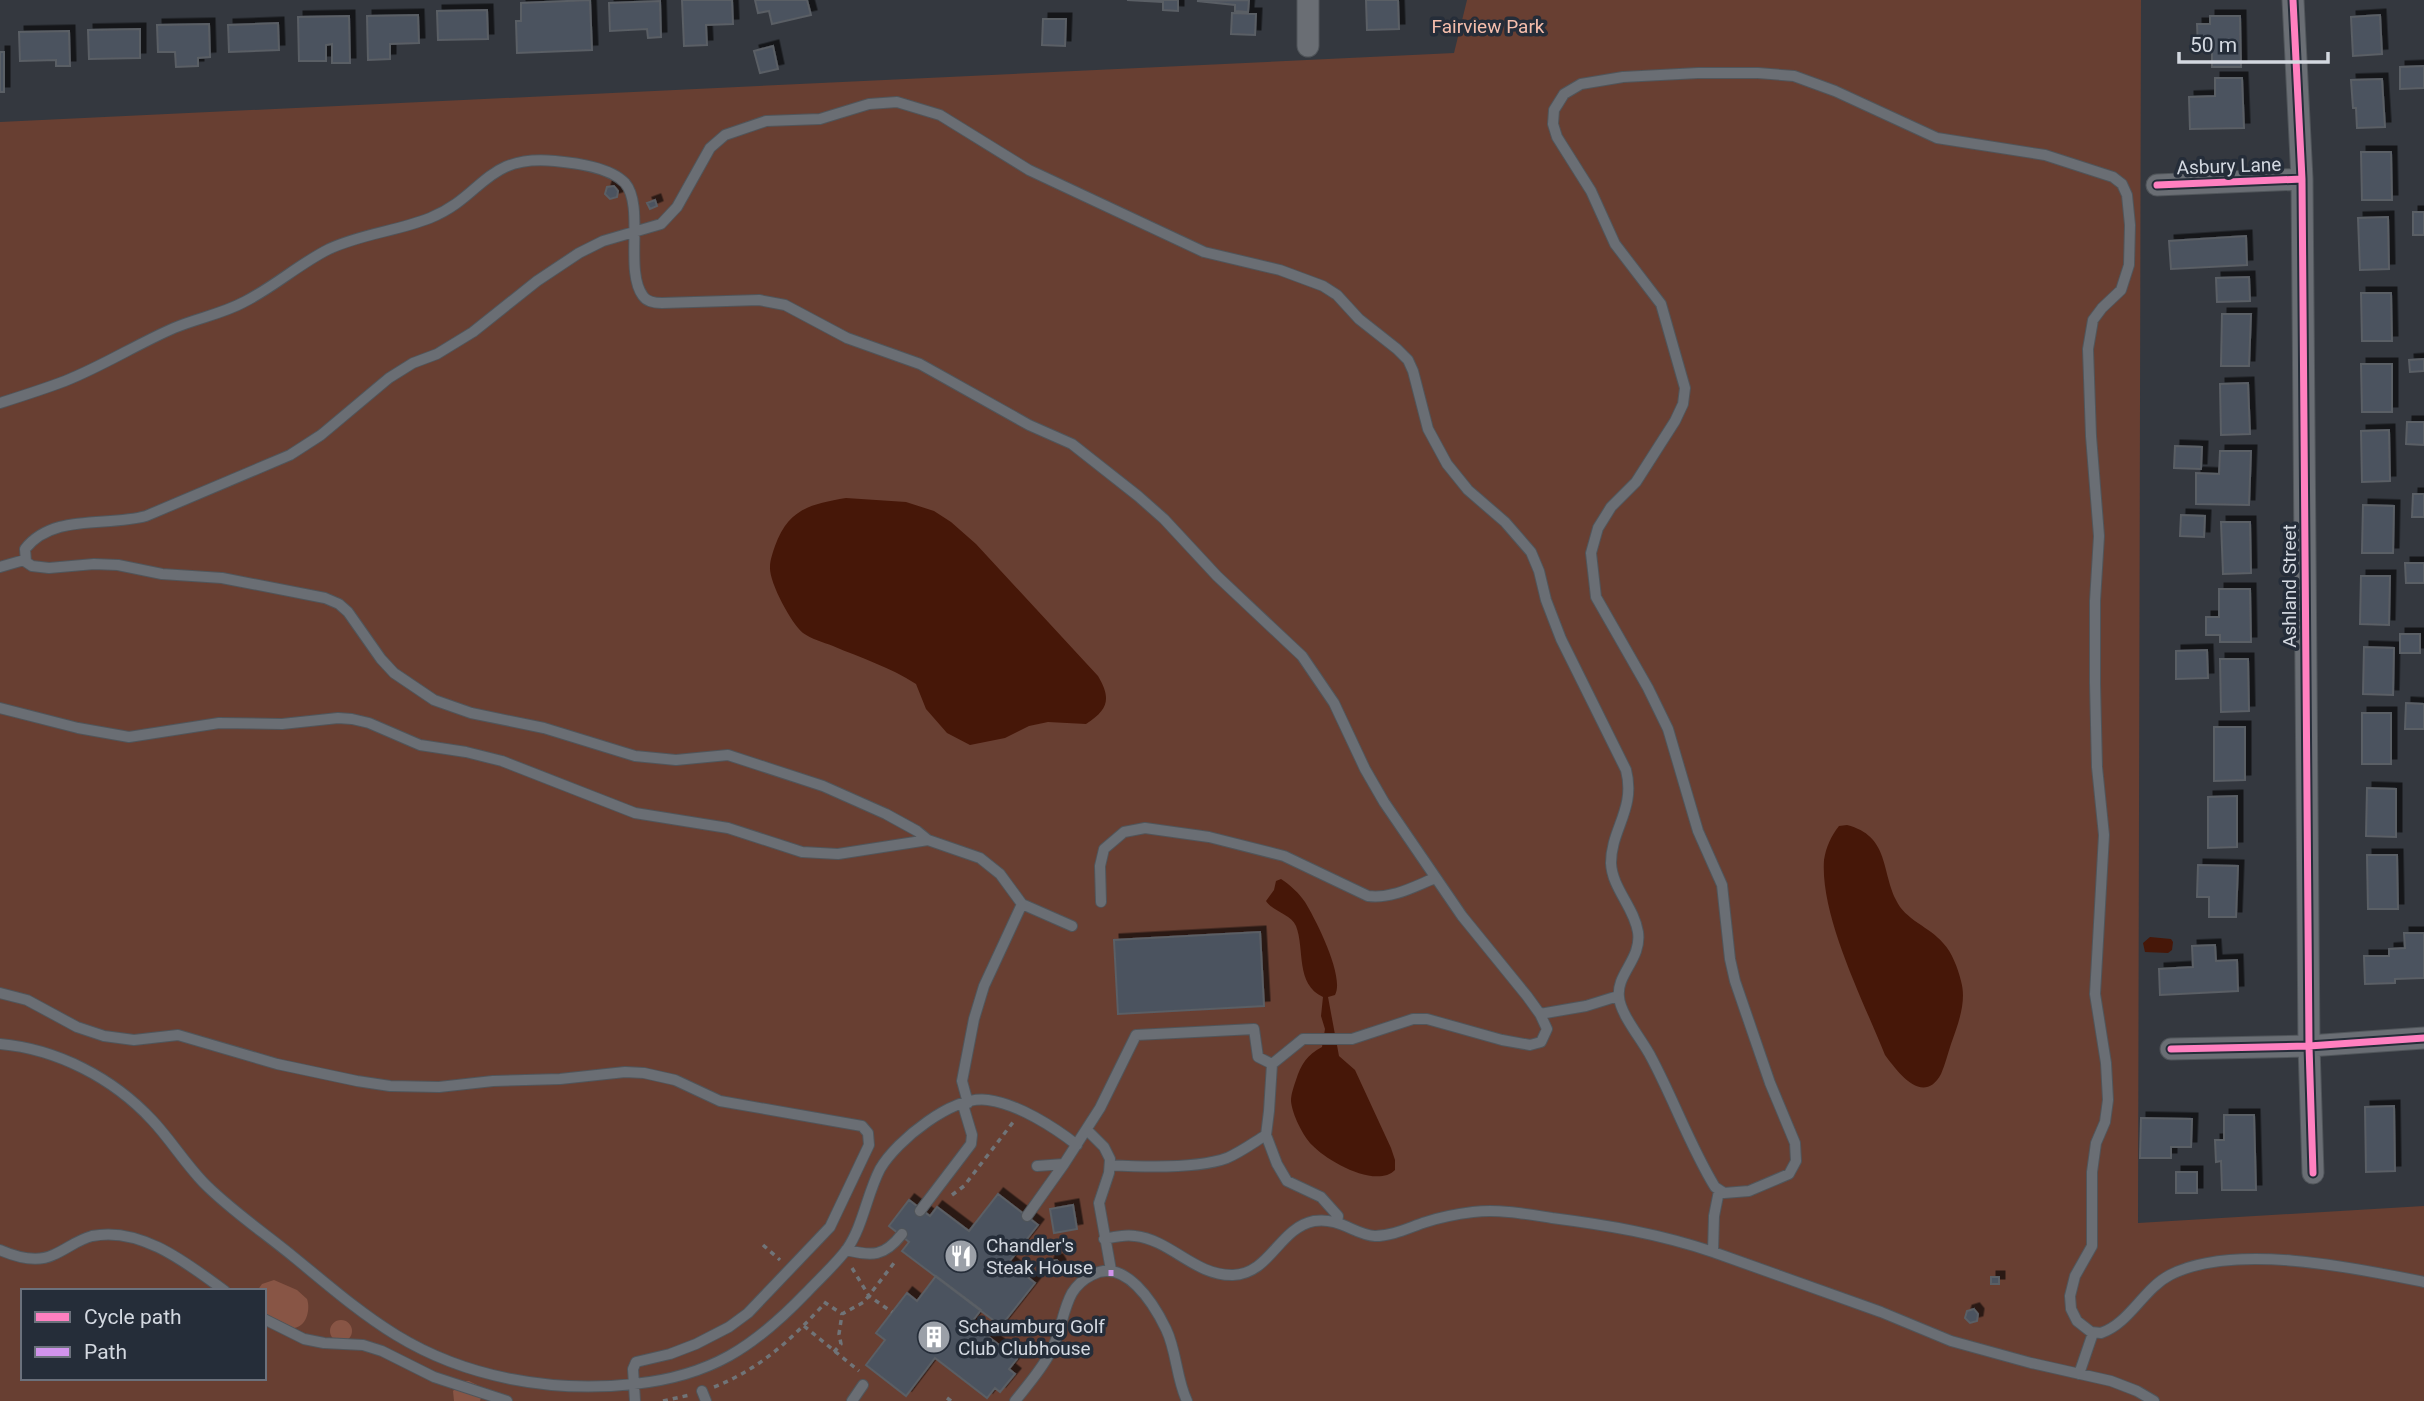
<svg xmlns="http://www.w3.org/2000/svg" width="2424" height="1401" font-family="Roboto,sans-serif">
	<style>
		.green { fill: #683f32; fill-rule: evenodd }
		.forest { fill: #885545 }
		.water { fill: #461708 }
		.building { fill: #4c535e; stroke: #5a5e65; stroke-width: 2; filter: url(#shadow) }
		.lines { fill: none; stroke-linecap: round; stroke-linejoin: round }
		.service-casing { stroke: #50555a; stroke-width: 12 }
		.minor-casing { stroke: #50555a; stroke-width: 23 }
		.path { stroke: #707478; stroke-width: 3.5; stroke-dasharray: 5 5; stroke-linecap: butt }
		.service { stroke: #6a6e74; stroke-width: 10 }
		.minor { stroke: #6a6e74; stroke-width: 21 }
		.quiet { stroke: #d193ec; stroke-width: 5; stroke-dasharray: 10 5; stroke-linecap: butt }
		.cycleway-casing { stroke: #252d39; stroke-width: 11 }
		.cycleway { stroke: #ff80c0; stroke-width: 7 }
		.labels { text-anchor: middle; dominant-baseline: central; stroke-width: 7; stroke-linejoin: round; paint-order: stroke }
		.park-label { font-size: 19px; fill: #f5beac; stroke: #252d39 }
		.street-label { font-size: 19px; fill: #d3d8e0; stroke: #252d39 }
		.poi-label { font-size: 19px; fill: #d3d8e0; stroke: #252d39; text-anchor: start }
	</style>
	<defs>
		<filter id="shadow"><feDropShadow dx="5.5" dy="-5.5" stdDeviation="0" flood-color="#0009"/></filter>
	</defs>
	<rect width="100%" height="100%" fill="#34383f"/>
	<path class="green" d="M1467,0H2141L2138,1223L2424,1206V1401H0V122L1454,53ZM23,1291H264V1378H23Z"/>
	<path class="forest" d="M274,1280L297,1290L307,1299C311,1310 306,1330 290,1328C282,1327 272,1319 264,1316V1291H257L262,1284Z
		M330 1331a11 11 0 1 1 22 0a11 11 0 1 1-22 0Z
		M463,1381H469L477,1385L482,1394L480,1401H454L453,1391Z"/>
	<path class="water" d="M846,498L906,502L934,511L951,522L976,544L1098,676C1111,698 1109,709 1086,724L1048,722L1029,726L1005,738L970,745L947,733L926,709L916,684C890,667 861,658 833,646C823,642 811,639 803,633C791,623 769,582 770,567C770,560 773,552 775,546C788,509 811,504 846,498Z
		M1847,825C1889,836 1881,869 1896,900C1905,920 1930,927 1943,943C1952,952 1958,969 1961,981C1967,1002 1958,1024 1951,1044C1948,1053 1945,1065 1941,1074C1923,1107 1897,1071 1885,1055C1864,1002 1820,917 1824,860C1826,847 1831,836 1839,826Z
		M1281,879C1290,885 1299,893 1305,902C1316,920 1345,977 1335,995L1328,997L1339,1056L1355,1070L1391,1148L1395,1160V1170C1376,1189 1327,1161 1312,1145C1303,1136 1292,1114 1291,1101C1291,1094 1294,1086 1296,1080C1301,1064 1307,1055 1322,1047L1325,1029L1321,1016L1323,997C1295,984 1305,949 1296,926C1291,914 1273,912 1266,901L1274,890L1276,881Z
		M2150,937L2171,939L2173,942L2172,950L2168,953L2145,952L2143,943Z"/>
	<path class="building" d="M590,0L592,50L517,53L516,21H521V3Z
		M682,0H732L733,24L706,25L707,45L684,46Z
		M755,0H807L811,15L772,24L769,11L758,13Z
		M1127,0H1178V11L1163,10V2Z
		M1249,0L1248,12L1235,11V5L1197,1Z
		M1366,0H1398L1399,29L1367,30Z
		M660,1L661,37L648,38L647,29L610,31L609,3Z
		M487,10L488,39L438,40L437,11Z
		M1232,13L1256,14L1255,35L1231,34Z
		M418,15L419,43L390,44V59L368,60L367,16Z
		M2380,15L2382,54L2353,56L2351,17Z
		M349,16L350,63H332V44L326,45V61H299L298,17Z
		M2210,16H2240L2241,67H2212V46L2198,47L2197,24H2210Z
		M1043,19H1066L1065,46L1042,45Z
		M278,23L279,50L229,52L228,25Z
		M209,24L210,57L198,58V66L176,67L175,52H158L157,25Z
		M140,29V58L89,59L88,30Z
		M69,31L70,66H56V60L20,61L19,32Z
		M773,46L778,69L760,73L754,51Z
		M0,52H4V92H0Z
		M2424,66V88L2400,89V67Z
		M2215,78H2242L2244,128L2190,129L2189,97L2215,96Z
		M2382,79L2385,127L2357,128L2356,108H2353L2351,80Z
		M2361,152H2391L2392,200H2362Z
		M614,186L618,191L617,197L610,199L605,194L607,187Z
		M655,200L657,206L650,209L647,203Z
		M2413,212H2424V235H2413Z
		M2388,217L2389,269L2360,270L2358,218Z
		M2246,236L2247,265L2171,269L2169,241Z
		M2249,277L2250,301L2217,302L2216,278Z
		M2361,293H2391L2392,341H2362Z
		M2222,314H2251L2249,366H2221Z
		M2424,359V371L2410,372L2409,360Z
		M2361,364H2392V412H2362Z
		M2248,383L2250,434L2221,435L2220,384Z
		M2407,422H2424V445L2406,444Z
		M2389,430L2390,481L2362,482L2361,431Z
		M2175,446L2202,447L2201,469L2174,468Z
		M2220,451H2251L2249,505L2196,504V473L2219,474Z
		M2413,494H2424V517H2412Z
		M2363,505L2394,506L2393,553H2362Z
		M2181,515L2205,516L2204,537L2180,536Z
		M2221,522H2250L2251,573L2223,574Z
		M2405,563H2424V583H2406Z
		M2361,576H2390L2389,625L2360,624Z
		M2219,589H2250L2251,642H2220V635H2206V617H2219Z
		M2400,634H2420V653H2400Z
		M2364,647L2394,648L2393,695L2363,694Z
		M2207,650L2208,678L2176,679V651Z
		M2220,659H2248L2249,711L2221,712Z
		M2406,703L2424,704V729H2405Z
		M2362,713H2391V764H2362Z
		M2214,727H2245V780L2214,781Z
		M2367,788L2396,789V837L2366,836Z
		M2237,796V847L2208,848V797Z
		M2367,855H2397L2398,909H2368Z
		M2198,865L2238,866L2236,917H2209V897H2197Z
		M1260,932L1264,1006L1118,1014L1114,940Z
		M2404,933H2424V978L2395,979V983L2365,984L2364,956H2389V949L2405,948Z
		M2215,945L2216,961L2237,960L2238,991L2160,995L2159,969L2193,967L2192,946Z
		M2394,1106L2395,1171L2366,1172L2365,1107Z
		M2224,1115H2254L2256,1190H2222L2221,1161L2216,1162L2215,1140H2224Z
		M2141,1118L2192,1119L2191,1147H2171V1158H2140Z
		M2176,1172H2197V1193H2176Z
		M998,1194L1038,1225L1009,1262L1035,1283L1001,1326L902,1251L909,1242L889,1226L909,1200L930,1216L937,1207L969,1231Z
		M1073,1205L1077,1229L1054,1233L1050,1209Z
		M1057,1260L1060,1265L1057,1270L1052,1271L1048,1266L1050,1261Z
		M936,1276L981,1310L971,1323L1017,1359L1009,1369L1015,1374L1000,1392L995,1388L987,1398L935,1358L906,1396L866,1365L885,1340L876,1333L907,1293L917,1301Z
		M1991,1277H1999V1284H1991Z
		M1974,1309L1978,1314L1977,1321L1970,1323L1965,1318L1967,1311Z"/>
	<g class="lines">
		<defs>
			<path id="service" d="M0,403C22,396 44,389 65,381C103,366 137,344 174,328C197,318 222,314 244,302C274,287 299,264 329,249C361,234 397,231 430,218C484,196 485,154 555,161C576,163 610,167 625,183C645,206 624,271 643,296C647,302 655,303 662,303L759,300L785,305L847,338L920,364L1029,425L1072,444L1138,496L1164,519L1217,576L1302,656L1334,703L1365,769L1384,802L1462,916L1527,996L1540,1014L1547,1029L1541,1042L1530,1045L1502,1040L1427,1019H1413L1352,1039H1303L1272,1064
				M0,567L24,560
				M0,708L78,728L129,737L219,723L282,724L338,718L352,719L369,723L420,745L466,752L502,761L635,813L728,828L802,852L838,854L928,840
				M1101,902L1100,866L1104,849L1124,832L1145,828L1209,837L1284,856L1368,896C1392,899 1413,887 1435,878
				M1072,926L1022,904L1000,874L980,858L928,840L917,831L886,814L823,786L728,755L676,760L635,756L544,728L471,713L434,700L394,673L381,659L348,612L339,604L325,598L222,578L162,574L118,565L94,564L49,568L32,566L26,562L25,549C53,513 107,527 146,516L290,455L321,435L389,378L413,363L437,354L473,332L537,281L579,253L603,241L661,224L677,207L710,148L725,135L766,121L820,119L869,104L897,102L940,115L1029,170L1204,252L1280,270L1323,286L1337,295L1359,319L1397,349L1408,360L1413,371L1428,429L1447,464L1468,490L1505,522L1531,552L1539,571L1546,600L1561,639L1626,770C1636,809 1611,829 1611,863C1612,888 1634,907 1638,932C1642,959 1616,974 1619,997C1620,1014 1643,1041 1651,1057C1674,1100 1690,1146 1715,1187L1724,1193L1749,1191L1789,1174L1796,1161L1795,1143L1770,1083L1735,981L1730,959L1722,885L1698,831L1668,729L1648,688L1596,597L1591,553L1598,528L1611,507L1636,482L1675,421L1683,404L1685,388L1661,304L1615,244L1591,191L1557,137L1553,124L1554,110L1564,94L1581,84L1623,77L1698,73H1758L1794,76L1835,91L1937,138L2045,155L2113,177L2122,184L2127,195L2130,225L2129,265L2121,290L2102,308L2093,320L2088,349L2091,436L2099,536L2095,601V683L2097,767L2104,835L2095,994L2106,1063L2108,1100L2105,1122L2096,1143L2092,1172V1246L2075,1276L2070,1296L2071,1309L2077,1321L2091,1332L2101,1333C2130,1323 2143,1289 2170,1275C2234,1242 2356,1268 2424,1282
				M0,993L27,1000L77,1027L104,1036L134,1040L178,1035L277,1064L357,1081L390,1086L439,1087L493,1081L560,1079L625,1072L644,1073L675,1080L720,1101L862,1126L868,1133L869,1145L830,1227L748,1313L729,1327L696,1344L670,1354L636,1362L633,1369L635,1401
				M1540,1014L1586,1006L1618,996
				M0,1044C57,1049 113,1078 152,1120C170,1139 184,1162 203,1182C230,1210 265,1233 295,1258C328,1285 360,1313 396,1335C466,1378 553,1393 634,1384C711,1376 754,1347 806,1293C819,1279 835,1265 847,1249C863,1226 867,1194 880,1169C897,1140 953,1095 988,1100C1018,1104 1054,1127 1077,1145
				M1272,1064L1269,1111L1266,1135L1277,1164L1287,1181L1321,1197L1338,1216L1337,1223
				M968,1103L962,1081L974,1019L984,986L1022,904
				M1087,1130L1104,1147L1110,1159L1109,1173L1099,1203L1111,1270
				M1110,1165C1143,1167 1197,1169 1227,1158C1241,1152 1253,1143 1266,1135
				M1037,1166L1064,1164L1100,1108L1136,1035L1254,1029L1258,1057L1272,1064
				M920,1211L971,1144L972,1135L963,1105
				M1027,1216L1064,1164
				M1104,1239C1114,1237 1125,1234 1135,1236C1171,1240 1195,1276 1233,1275C1270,1274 1279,1228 1314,1221C1340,1217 1355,1235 1375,1236C1393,1236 1410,1227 1426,1222C1441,1217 1457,1214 1473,1212C1500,1209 1526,1214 1552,1218C1607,1225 1660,1234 1713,1252L1881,1312L1951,1341L2031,1363L2111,1381L2137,1391L2154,1401
				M0,1250C16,1257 36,1263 53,1255C67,1249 77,1240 92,1236C141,1226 188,1264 225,1291
				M846,1250C873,1256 884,1257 902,1234
				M1713,1252L1714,1216L1719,1191
				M264,1319L304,1339L324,1343L363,1345L382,1351L434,1377L507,1401
				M2079,1374L2093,1333
				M702,1391L706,1401
				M852,1401L863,1385
				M1015,1401C1027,1386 1041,1370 1050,1353C1061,1334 1062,1311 1072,1293C1077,1285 1084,1279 1092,1275C1125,1257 1154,1304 1166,1329C1177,1352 1176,1378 1187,1401"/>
			<path id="minor" d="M2293,0L2302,179L2309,1046L2313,1173
				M1308,46V0
				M2157,185L2302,179
				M2171,1049L2309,1046L2424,1038"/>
		</defs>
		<use href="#service" class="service-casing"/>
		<use href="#minor" class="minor-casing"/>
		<path class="path" d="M952,1195L964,1186L1014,1121
			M763,1245L780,1260
			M852,1268L869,1296L892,1312
			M824,1302L842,1314
			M804,1326L859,1371
			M834,1352L841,1344L839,1334L842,1314L864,1302L894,1263
			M714,1387C760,1369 792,1339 825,1303
			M947,1398L951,1401
			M663,1401L690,1395"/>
		<use href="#service" class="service"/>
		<use href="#minor" class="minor"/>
		<path class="quiet" d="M1111,1270V1276"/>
		<defs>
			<path id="cycleway" d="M2293,0L2302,179L2309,1046L2313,1173
				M2157,185L2302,179
				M2171,1049L2309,1046L2424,1038"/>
		</defs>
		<use href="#cycleway" class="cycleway-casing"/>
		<use href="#cycleway" class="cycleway"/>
	</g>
	<defs>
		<symbol id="restaurant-disc" viewBox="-11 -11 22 22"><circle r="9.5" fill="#9ba0a8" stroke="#252d39"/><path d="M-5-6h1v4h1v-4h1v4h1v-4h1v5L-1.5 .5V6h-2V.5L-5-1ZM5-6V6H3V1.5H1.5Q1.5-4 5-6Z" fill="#fff"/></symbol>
		<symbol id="building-disc" viewBox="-11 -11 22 22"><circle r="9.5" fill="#9ba0a8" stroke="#252d39"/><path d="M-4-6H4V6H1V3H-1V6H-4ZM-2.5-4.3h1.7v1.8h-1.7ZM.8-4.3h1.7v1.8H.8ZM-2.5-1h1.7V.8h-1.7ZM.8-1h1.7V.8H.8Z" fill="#fff"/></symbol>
	</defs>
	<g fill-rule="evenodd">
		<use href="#restaurant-disc" x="942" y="1237" width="38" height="38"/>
		<use href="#building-disc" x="915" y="1318" width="38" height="38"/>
	</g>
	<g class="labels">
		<g class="park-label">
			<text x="1488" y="26">Fairview Park</text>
		</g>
		<g class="street-label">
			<text transform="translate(2229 166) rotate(-2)">Asbury Lane</text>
			<text transform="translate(2289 586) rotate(-90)">Ashland Street</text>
		</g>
		<g class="poi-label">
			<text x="986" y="1245">Chandler's<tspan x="986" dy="22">Steak House</tspan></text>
			<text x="958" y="1326">Schaumburg Golf<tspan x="958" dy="22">Club Clubhouse</tspan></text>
		</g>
	</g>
	<rect x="21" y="1289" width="245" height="91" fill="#252d39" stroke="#6b717c" stroke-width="2"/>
	<rect x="35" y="1312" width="35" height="10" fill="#ff80c0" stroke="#6b717c" stroke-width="2"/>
	<text x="84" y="1324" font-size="21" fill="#d3d8e0">Cycle path</text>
	<rect x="35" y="1347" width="35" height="10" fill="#d193ec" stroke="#6b717c" stroke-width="2"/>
	<text x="84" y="1359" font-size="21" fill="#d3d8e0">Path</text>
	<path d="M2179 52v10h149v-10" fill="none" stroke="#d3d8e0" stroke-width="3.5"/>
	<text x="2190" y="52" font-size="21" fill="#d3d8e0" stroke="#252d39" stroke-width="5" paint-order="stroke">50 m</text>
</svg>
